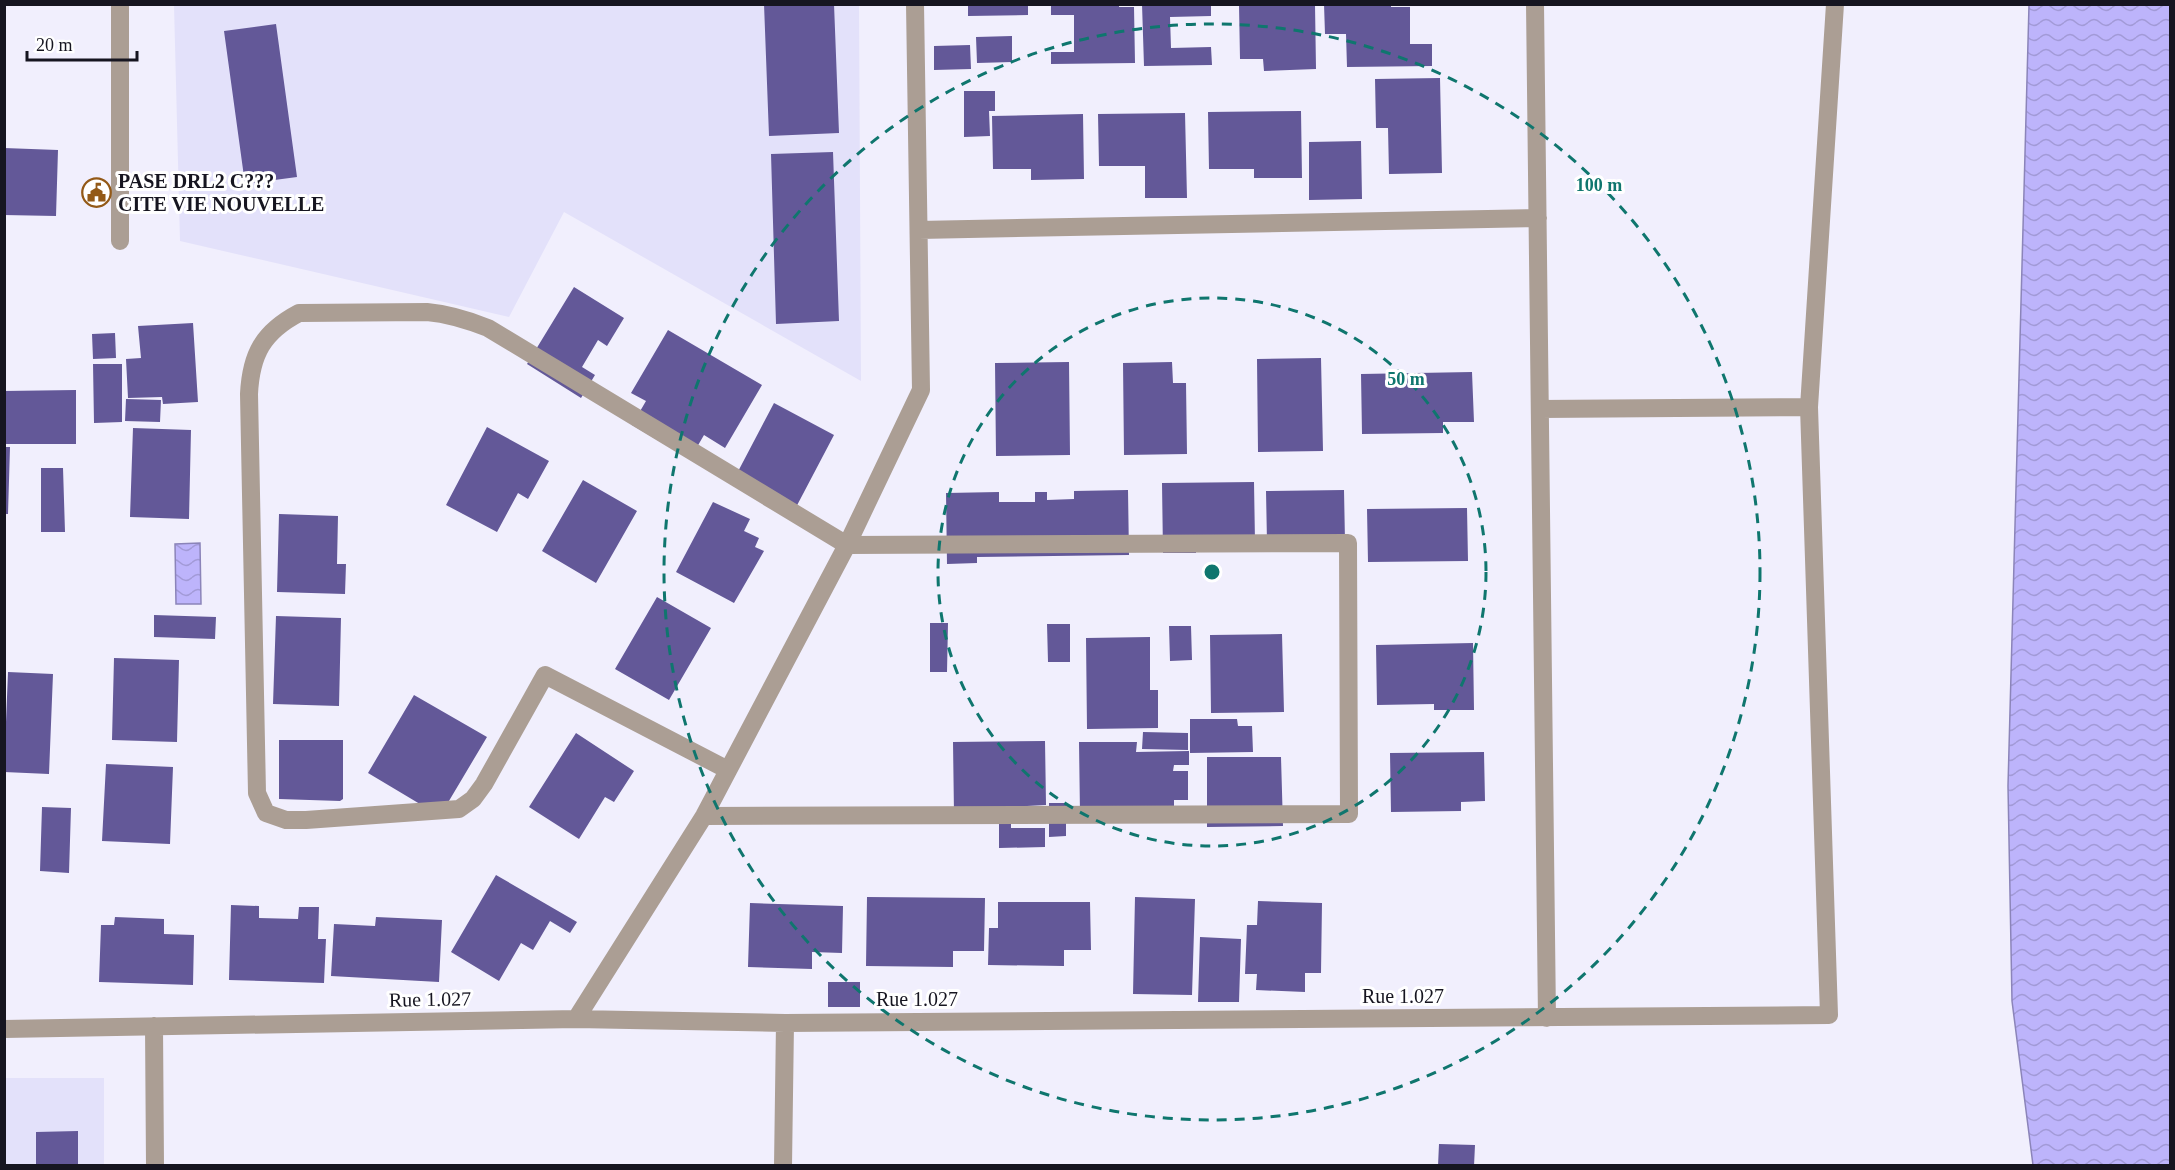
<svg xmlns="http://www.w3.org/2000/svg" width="2175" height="1170" font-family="Georgia,serif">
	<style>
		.built { fill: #e3e1fa }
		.water { fill: url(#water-waves); stroke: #8b84b9; stroke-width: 1.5 }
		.building { fill: #635898 }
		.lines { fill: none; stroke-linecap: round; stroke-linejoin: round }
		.minor { stroke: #ab9e94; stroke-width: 18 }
		.ring { fill: none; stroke: #0f766e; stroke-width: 3; stroke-dasharray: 10 8 }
		.labels { text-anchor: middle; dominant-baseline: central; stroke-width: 6; stroke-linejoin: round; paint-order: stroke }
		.poi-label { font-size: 20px; font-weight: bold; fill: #161520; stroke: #fff; text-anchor: start }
		.street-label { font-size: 20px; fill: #161520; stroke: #fff }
		.centre { fill: #0f766e; stroke: #fff; stroke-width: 3 }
		.ring-label { font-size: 18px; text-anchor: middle; font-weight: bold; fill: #0f766e; stroke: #fff; stroke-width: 6; stroke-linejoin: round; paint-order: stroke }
	</style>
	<defs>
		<pattern id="water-waves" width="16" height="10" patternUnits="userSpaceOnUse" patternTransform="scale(1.5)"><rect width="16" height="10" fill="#bdb4fb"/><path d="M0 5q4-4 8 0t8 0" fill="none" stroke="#a29ad7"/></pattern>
	</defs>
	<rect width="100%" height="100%" fill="#f1effd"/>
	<path class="built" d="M174,5H859L861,381L564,212L509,317L180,241Z
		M4,1078H104V1165H5Z"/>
	<path class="water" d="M2029,5H2170V1165H2033L2012,1001L2008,786Z
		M200,543L201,604H176L175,544Z"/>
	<path class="building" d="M764,4H834L839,133L769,136Z
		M968,4H1028V15L968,16Z
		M1051,4H1119V7H1134L1135,63L1051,64V52H1074V15H1051Z
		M1142,4H1211V16L1170,17L1171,48L1211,47L1212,65L1144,66Z
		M1324,4H1391V7H1410V44H1432V66L1347,67L1346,34H1325Z
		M1239,5H1315L1316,69L1264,71L1263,59H1240Z
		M276,24L297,177L245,184L224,31Z
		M1012,36V62L977,63L976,37Z
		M970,45L971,69L934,70V46Z
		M1440,78L1442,173L1389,174L1388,128H1376L1375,79Z
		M964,91H995V111H989L990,136L964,137Z
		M1301,111L1302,178H1254V169H1209L1208,112Z
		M1185,113L1187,198H1145V166H1099L1098,114Z
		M1083,114L1084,179L1031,180V169H993L992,116Z
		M1361,141L1362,199L1309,200V142Z
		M4,148L58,150L56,216L4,215Z
		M833,152L839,321L776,324L771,154Z
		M574,287L624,318L607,346L598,340L582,367L595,375L581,398L527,364Z
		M193,323L198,402L163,404L162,397L128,398L126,359L141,358L138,326Z
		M668,330L762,385L725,448L704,435L690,459L632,425L646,401L631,393Z
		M115,333L116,358L93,359L92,334Z
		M1321,358L1323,451L1258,452L1257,359Z
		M1069,362L1070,455L996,456L995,363Z
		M1172,362L1173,383H1186L1187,454L1124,455L1123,363Z
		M93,364H122V422L94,423Z
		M1472,372L1474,422H1443V433L1362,434L1361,374Z
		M76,390V444H4V391Z
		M126,399L161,400L160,422L125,421Z
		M774,403L834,435L793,513L733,481Z
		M487,427L549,461L528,499L518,493L497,532L446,505Z
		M133,428L191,430L189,519L130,517Z
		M4,447H10L8,514H4Z
		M41,468H63L65,532H41Z
		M583,480L637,511L596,583L542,551Z
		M1254,482L1255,542L1196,543V553H1163L1162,483Z
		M1128,490L1129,555L977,557V563L947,564L946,493L999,492V502H1035V492H1047V500L1074,499V491Z
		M1344,490L1345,541L1267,542L1266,491Z
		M713,502L750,519L744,531L759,538L755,547L764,551L734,603L676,572Z
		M1467,508L1468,561L1368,562L1367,509Z
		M279,514L338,516L337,564H346L345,594L277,592Z
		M657,597L711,628L669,700L615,669Z
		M154,615L216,617L215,639L154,637Z
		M276,616L341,618L339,706L273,704Z
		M930,623H948L947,672H930Z
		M1047,624H1070V662H1048Z
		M1169,626H1191L1192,660L1170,661Z
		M1282,634L1284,712L1211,713L1210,635Z
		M1150,637V690H1158V728L1087,729L1086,638Z
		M1473,643L1474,710H1434V704L1377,705L1376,645Z
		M114,658L179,660L177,742L112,740Z
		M8,672L53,674L49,774L4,772Z
		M414,695L487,737L440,816L368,773Z
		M1190,719H1237L1238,726H1252L1253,752L1190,753Z
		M1143,732L1188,733V750L1142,749Z
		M576,733L634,771L614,802L605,797L579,839L529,807Z
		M279,740H343V799L340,801L279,799Z
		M1045,741L1046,805L1027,806V813L954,814L953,742Z
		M1079,742H1137L1136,752L1189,751V765H1174L1173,771H1188V800H1174V818L1080,814Z
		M1484,752L1485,801L1461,802V811L1391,812L1390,753Z
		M1207,757H1281L1283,826L1207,827Z
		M106,764L173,767L170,844L102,841Z
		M1049,803H1066V836L1049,837Z
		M42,807L71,808L69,873L40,871Z
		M999,823H1011V828H1045V847L999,848Z
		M496,875L577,922L570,933L550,921L533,950L521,943L499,981L451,952Z
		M867,897L985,898L984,951H953V967L866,966Z
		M1135,897L1195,899L1192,995L1133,994Z
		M1258,901L1322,903L1321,973H1305V992L1256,990L1257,974H1245L1247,925H1257Z
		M998,902H1090L1091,950H1064V966L988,965L989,928H998Z
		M750,903L843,906L842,953L812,952V969L748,967Z
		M231,905L259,906V918L298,919L299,907H319L318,939H326L324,983L229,980Z
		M115,917L164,919V934L194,935L193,985L99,982L101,925H114Z
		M376,917L442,920L439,982L331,976L334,924L375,926Z
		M1200,937L1241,939L1239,1002H1198Z
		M828,982H860V1007H828Z
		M78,1131V1166H36V1132Z
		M1439,1144L1475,1145L1474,1166H1438Z"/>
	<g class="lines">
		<path class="minor" d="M120,4V241
			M1535,4L1547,1018
			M919,230L1538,218
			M1540,409L1809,407
			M704,816L1349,814L1348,543L847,545L488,328C468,320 449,314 427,312L299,313C263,332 251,354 249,394L257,793L266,813L286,820H306L459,809L473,799L484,784L545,675L728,770
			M576,1019L704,816L847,545L921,390L915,4
			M154,1026L155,1166
			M4,1029L576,1019L785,1023L1829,1015L1809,407L1835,4
			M783,1166L785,1023"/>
	</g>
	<g class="ring">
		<circle cx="1212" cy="572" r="274"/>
		<circle cx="1212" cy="572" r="548"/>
	</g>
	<defs>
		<symbol id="civic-ring" viewBox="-11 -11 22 22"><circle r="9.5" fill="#fff" stroke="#935917" stroke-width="1.5"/><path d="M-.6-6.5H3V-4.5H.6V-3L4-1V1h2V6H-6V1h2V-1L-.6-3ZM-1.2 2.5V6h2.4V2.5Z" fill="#935917"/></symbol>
	</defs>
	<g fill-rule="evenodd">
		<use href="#civic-ring" x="80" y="176" width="33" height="33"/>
	</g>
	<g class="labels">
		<g class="poi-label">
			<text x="118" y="181">PASE DRL2 C???<tspan x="118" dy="23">CITE VIE NOUVELLE</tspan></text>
		</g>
		<g class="street-label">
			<text x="1403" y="996">Rue 1.027</text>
			<text transform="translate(430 999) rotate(-1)">Rue 1.027</text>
			<text x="917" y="999">Rue 1.027</text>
		</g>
	</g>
	<circle cx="1212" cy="572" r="9" class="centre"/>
	<g class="ring-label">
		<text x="1599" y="191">100 m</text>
		<text x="1406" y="385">50 m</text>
	</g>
	<rect width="2175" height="1170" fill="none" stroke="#161520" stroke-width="12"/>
	<path d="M27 51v9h110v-9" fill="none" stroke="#161520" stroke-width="3"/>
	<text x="36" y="51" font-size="18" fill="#161520" stroke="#ffffff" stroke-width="4.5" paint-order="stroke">20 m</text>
</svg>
